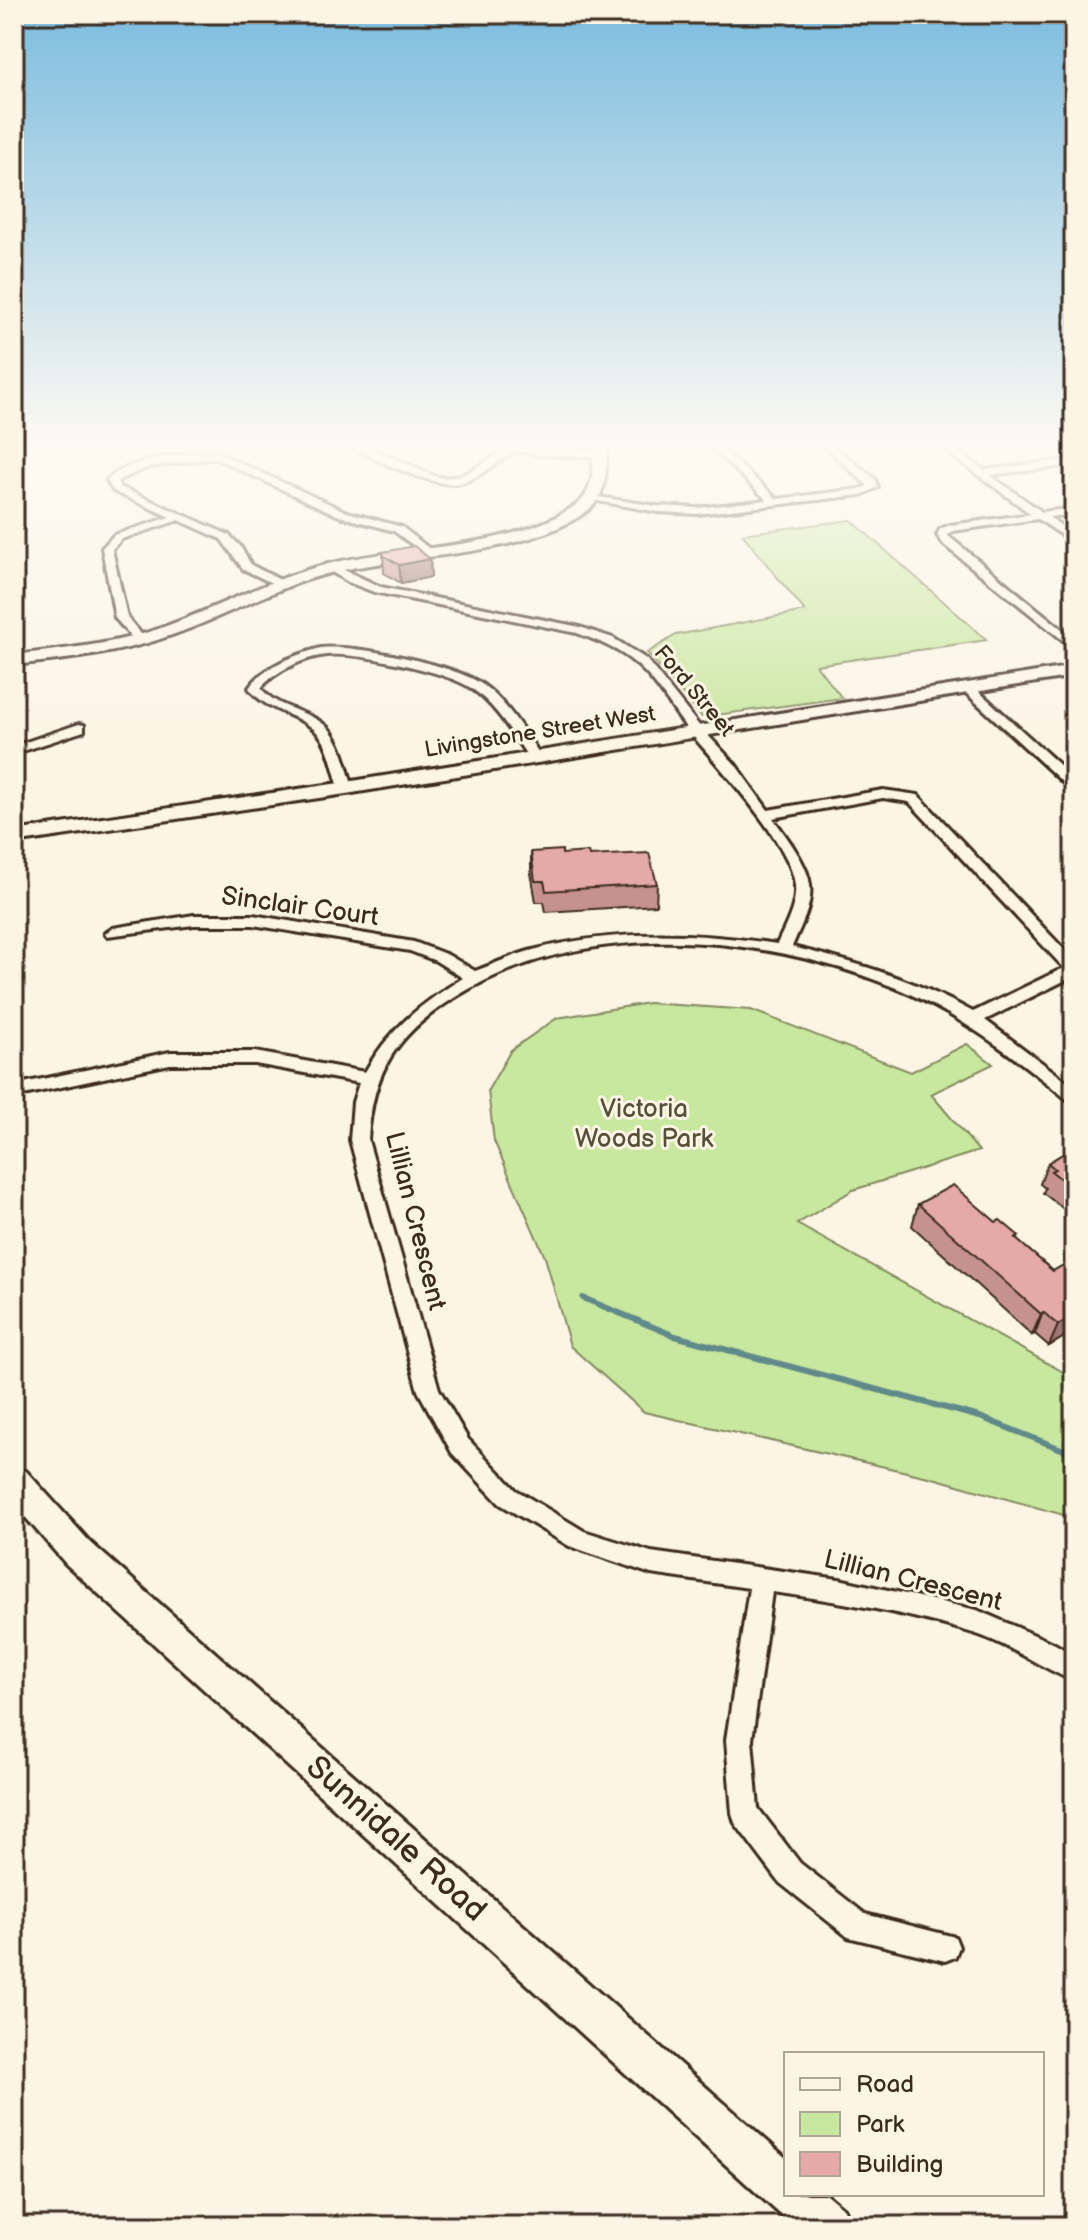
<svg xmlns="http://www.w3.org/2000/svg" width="1088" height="2240" font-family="'Balsamiq Sans',sans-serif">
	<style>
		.green { fill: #c8e79f; stroke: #82885e; stroke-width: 2 }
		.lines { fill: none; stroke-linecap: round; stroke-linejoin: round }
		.stream { stroke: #60898a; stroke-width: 6 }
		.street-casing { stroke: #3b2a1e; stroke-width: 6 }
		.secondary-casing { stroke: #3b2a1e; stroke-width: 6 }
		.street { fill: #fcf5e5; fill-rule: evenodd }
		.secondary { fill: #fcf5e5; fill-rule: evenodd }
		.wall { fill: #c59290; stroke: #3b2a1e; stroke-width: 2 }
		.shaded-wall { fill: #a07775; stroke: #3b2a1e; stroke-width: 2 }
		.building { fill: #e5aaa7; stroke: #3b2a1e; stroke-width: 2 }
		.labels { text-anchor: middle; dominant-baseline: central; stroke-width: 6; stroke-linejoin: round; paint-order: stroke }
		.far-street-label { font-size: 22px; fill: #3b2a1e; stroke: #fcf5e5 }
		.street-label { font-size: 26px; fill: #3b2a1e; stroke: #fcf5e5 }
		.park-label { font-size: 26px; fill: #575038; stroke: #fcf5e5 }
		.near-street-label { font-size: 32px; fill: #3b2a1e; stroke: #fcf5e5 }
	</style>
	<rect width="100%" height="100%" fill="#fcf5e5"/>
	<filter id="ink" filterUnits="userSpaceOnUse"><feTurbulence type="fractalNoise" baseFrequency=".0125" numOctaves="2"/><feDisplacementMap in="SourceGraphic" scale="16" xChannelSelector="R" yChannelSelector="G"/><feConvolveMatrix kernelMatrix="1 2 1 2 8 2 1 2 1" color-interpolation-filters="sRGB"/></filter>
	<g filter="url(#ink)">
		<path class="green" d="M851,520L987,640L816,665L842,698L702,717L647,653L676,635L805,611L742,534Z
			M648,1003L751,1010L911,1072L967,1044L993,1064L931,1094L979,1151L853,1190L797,1224L1074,1378V1518L933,1478L644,1412L570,1346L545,1257L494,1141L488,1090L511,1050L557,1018Z"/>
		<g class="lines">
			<path class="stream" d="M583,1298L675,1336L980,1417L1074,1454"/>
			<defs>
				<path id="street" d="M349,444H361L437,477C466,481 483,462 506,448L500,447L499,444L537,449L600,451L605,454L600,457L537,455L516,450C498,461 482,477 461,483C437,489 370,459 349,444Z
					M708,444H717L777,499L859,489L868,486L822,444H831L875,479L878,487L861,495L697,514L658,512L587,499L592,496L658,506L697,508L767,500Z
					M954,444H962L959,452L984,470L1074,459V465L990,475L1042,512L1074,508V514L1049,517L1074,535V543L1038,519L953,531L947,535L1074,639V649L944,545L937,535L940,529L950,525L1031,514L951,455Z
					M216,452L347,512L402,527L431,550L422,552L394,531L339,516L215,458L149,467L117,481L120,487L229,535L240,546L251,565L288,584L278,586L243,569L221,539L179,520L122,539L112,549L127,617L146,640L136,642L115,618L102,548L114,535L170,517L113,491L107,480C134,456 182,454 216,452Z
					M331,564L381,587L580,627L613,638L646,659L701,728L735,764L768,810L883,790L918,795L1074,960V976L985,1020L1074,1087V1102L1068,1100C1012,1055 959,1013 891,986C756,932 581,918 454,998C395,1035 372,1072 368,1140L439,1389L468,1439L516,1490L584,1531L651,1552L839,1579L977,1610L1055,1644L1074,1655V1681C1040,1667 1009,1644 973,1633C908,1613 839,1601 772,1592L752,1740L758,1808L800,1863L865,1914L955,1937L959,1947L955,1957L945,1961L848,1937L780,1883L735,1823L732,1813L726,1740L749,1588L651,1574L569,1546L500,1504L452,1453L418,1391L350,1140L353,1102L359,1083L255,1064H170L14,1097V1085L170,1052H255L365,1072C389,1029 422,1003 463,978L436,961L410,951L253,925H194L107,936L105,933L113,928L194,915H253L414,942L448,955L475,971C494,964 513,955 533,950C614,929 695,932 777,944C785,927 797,905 795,886C793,845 715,763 689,731C672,710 657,681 636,664C619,649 598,641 577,633L374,592L348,582L327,569L326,567ZM883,798L909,802L1064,968L973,1012C916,980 855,962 792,947C799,929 813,906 810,885C808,864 785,835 773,818Z
					M321,648C355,644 456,665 483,685C508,703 524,732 542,757L535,761L530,760C513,735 497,706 471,688C446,671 357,652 327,655C305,657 275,671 261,688C278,711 311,709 330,730C343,746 347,769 353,788L351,791H341C333,774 332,753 321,737C304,713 267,714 249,688C264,665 296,655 321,648Z
					M966,687H974L1074,778V789L1069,788L966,693Z
					M79,724L84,725V731L14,754V746Z"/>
				<path id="secondary" d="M594,444H608C605,468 609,494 587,511C523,558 410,553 334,572C276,586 225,617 169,636C119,654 67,659 14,665V655C63,649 111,645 158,629C215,609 269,579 328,564C405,544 509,552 576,505C596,491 592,466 594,444Z
					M1074,666V676L346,794L14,843V831L346,782Z
					M14,1467L26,1471L90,1542L786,2158V2194H826L844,2209L850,2226H793L770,2205L66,1564L14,1504Z"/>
			</defs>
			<use href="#street" class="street-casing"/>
			<use href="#secondary" class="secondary-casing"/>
			<use href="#street" class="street"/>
			<use href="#secondary" class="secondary"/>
		</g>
		<path class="wall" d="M383,552L430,559L431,577L401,583L384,573Z
			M531,852L589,856L657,884L656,905L546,912L544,902H536L531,873Z
			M1074,1147V1217L1043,1193L1045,1188L1040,1184L1048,1163Z
			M918,1204L996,1222L1019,1236L1017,1240L1053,1271L1071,1261L1074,1253V1331L1049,1346L1035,1334L1032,1335L912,1226Z"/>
		<path class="shaded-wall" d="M430,559L431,577L401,583L399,565Z
			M1043,1312L1035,1334L1032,1335L1041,1314Z
			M1074,1315V1331L1049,1346L1058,1325Z"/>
		<path class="building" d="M414,546L430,559L399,565L383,555V552Z
			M562,850V854L588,852L589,856L649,853L657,884L546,891L544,881H535L531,852Z
			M1074,1147V1189L1051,1171L1055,1169L1048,1163Z
			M953,1185L996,1222L1000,1220L1019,1236L1015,1238L1053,1271L1074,1259V1315L1058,1325L1043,1312L1041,1314L918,1204Z"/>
	</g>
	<linearGradient id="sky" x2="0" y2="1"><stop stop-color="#7bbcdf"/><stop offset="0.59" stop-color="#fefaf3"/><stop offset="1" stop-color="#fefaf3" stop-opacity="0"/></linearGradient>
	<rect width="1088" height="757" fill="url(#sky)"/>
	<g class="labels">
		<g class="far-street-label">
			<text transform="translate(694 691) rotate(50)">Ford Street</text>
			<text transform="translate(540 732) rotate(-9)">Livingstone Street West</text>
		</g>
		<g class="street-label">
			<text transform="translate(300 907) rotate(8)">Sinclair Court</text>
			<text transform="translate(415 1221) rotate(76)">Lillian Crescent</text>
			<text transform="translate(913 1581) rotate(14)">Lillian Crescent</text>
		</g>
		<g class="park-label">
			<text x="644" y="1109">Victoria<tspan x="644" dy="30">Woods Park</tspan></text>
		</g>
		<g class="near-street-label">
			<text transform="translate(396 1839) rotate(42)">Sunnidale Road</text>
		</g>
	</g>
	<rect width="1088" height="2240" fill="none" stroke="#fcf5e5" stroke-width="48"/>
	<rect x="24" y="24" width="1040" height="2192" fill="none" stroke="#3b2a1e" stroke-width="3" filter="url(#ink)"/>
	<rect x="784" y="2052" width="260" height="144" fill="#fcf5e5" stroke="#afa495" stroke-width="2"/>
	<rect x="800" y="2078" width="40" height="12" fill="#fcf5e5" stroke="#afa495" stroke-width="2"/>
	<text x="856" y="2092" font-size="24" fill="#3b2a1e">Road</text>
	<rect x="800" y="2112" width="40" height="24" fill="#c8e79f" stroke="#afa495" stroke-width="2"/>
	<text x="856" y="2132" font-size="24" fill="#3b2a1e">Park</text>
	<rect x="800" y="2152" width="40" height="24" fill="#e5aaa7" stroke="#afa495" stroke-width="2"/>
	<text x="856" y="2172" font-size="24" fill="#3b2a1e">Building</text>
</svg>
